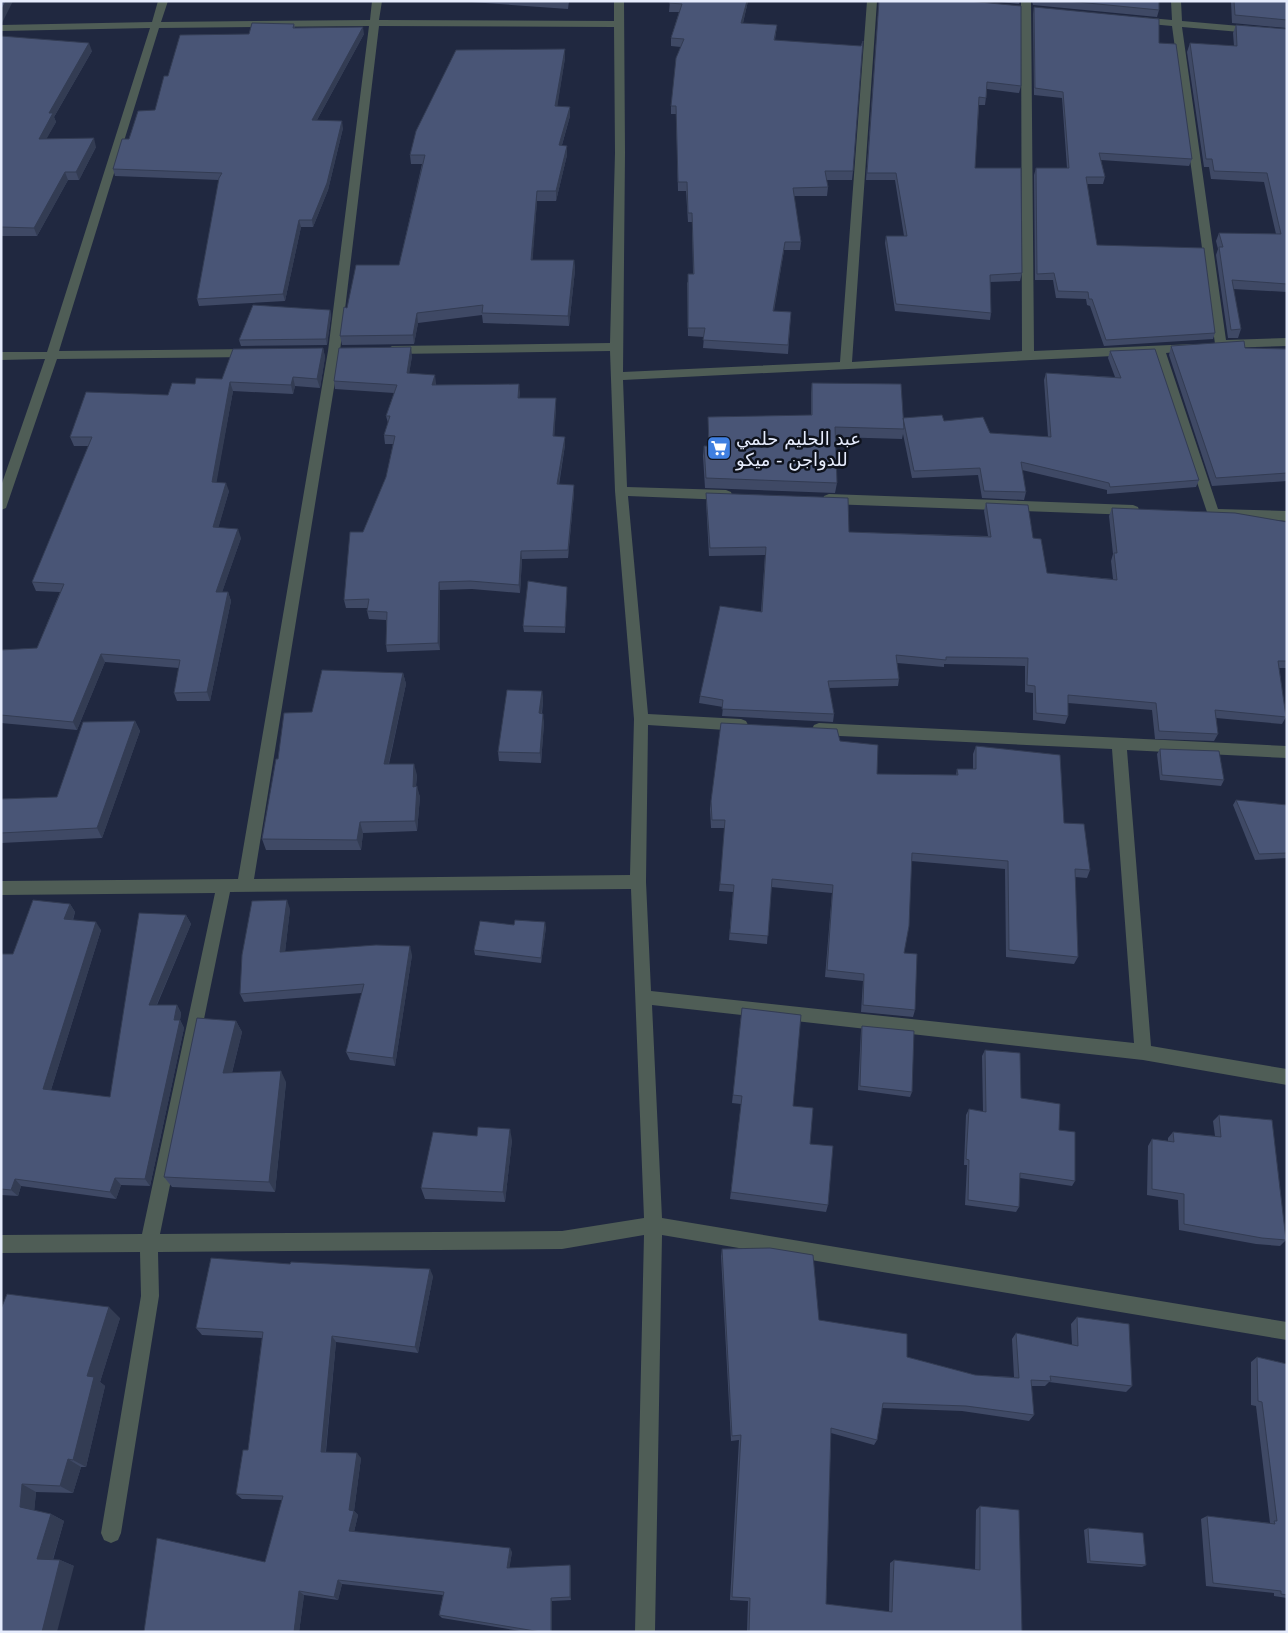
<svg xmlns="http://www.w3.org/2000/svg" width="1288" height="1633" font-family="'DejaVu Sans','Noto Naskh Arabic',sans-serif">
	<style>
		.lines { fill: none; stroke-linecap: round; stroke-linejoin: round }
		.minor { fill: #4f5d56; fill-rule: evenodd }
		.wall { fill: #3f4965 }
		.shaded-wall { fill: #333c53 }
		.building { fill: #495576; stroke: #333c53 }
		.labels { text-anchor: middle; dominant-baseline: central; stroke-width: 5; stroke-linejoin: round; paint-order: stroke }
		.poi-label { font-size: 18px; fill: #e6ecfd; stroke: #0e121c; text-anchor: start }
	</style>
	<rect width="100%" height="100%" fill="#202840"/>
	<g class="lines">
		<path class="minor" d="M158,1H168L161,22L370,20L372,1H382L379,20L614,21V1H624L625,153L623,372L840,362L867,1H877L852,362L1022,351L1021,1H1031L1034,351L1194,344L1196,347L1194,350L1166,353L1218,509L1287,511V521L1208,515L1154,354L623,380L627,487L726,490L731,492L732,495L731,498L726,500L628,496L648,714L741,719L746,721L748,725L746,729L741,731L648,725L646,882L651,991L1134,1043L1112,749L819,735L814,733L812,729L814,725L819,723L1287,746V758L1127,750L1151,1046L1287,1069V1085L1143,1060L652,1005L662,1218L1287,1322V1340L662,1235L655,1632H635L644,1235L562,1249L158,1252L159,1296L121,1533L118,1540L111,1543L104,1540L101,1533L141,1296L140,1252L1,1253V1235L142,1234L215,893L1,895V881L238,879L328,351L369,26L159,28L59,351L252,349L258,353L252,357L57,359L7,505L6,508L1,510V486L45,359L1,360V352H47L150,28L1,31V25L152,22ZM379,26L614,27L615,153L610,343L392,346L386,350L392,354L610,351L615,491L634,719L630,875L254,879L340,351ZM631,889L644,1218L562,1231L160,1234L230,892Z
			M1171,1H1181L1182,21L1287,30V36L1182,27L1226,340L1287,338V346L1221,348L1215,344L1172,26L1139,23L1134,20L1139,17L1172,20Z
			M829,494L1133,505L1138,507L1139,510L1138,513L1133,515L829,504L824,502L823,499L824,496Z"/>
	</g>
	<path class="wall" d="M457,1H569L568,9Z
		M670,1H748L743,23L777,25L775,40L853,171L852,180H826L828,187L827,196H794L801,242L800,250H784L774,311L791,312L788,354L703,348L704,337L688,336L687,283L693,274L692,222H688L686,191H678L676,114H671V106L681,47L671,46V38L679,12H669Z
		M879,1H969L1021,86L1019,93L987,89L985,105H979L975,168L1022,273L1020,281L990,282L991,313L990,320L895,311L885,243L886,236H904L895,180H866Z
		M993,1H1020L1019,4Z
		M1032,1H1159V10L1157,17L1033,5Z
		M1231,1H1287V28L1232,23Z
		M1034,7L1159,43L1192,159L1189,166L1101,160L1105,177L1103,184H1087L1097,245L1215,333L1213,339L1104,346L1090,306L1087,305L1086,299L1056,298L1053,280H1035L1034,175L1036,168H1067L1062,98L1034,95L1033,14Z
		M294,24L295,28L364,34L317,120L343,128L328,190L313,227H301L285,301L199,306L197,299L219,180L115,176L113,169L129,139L155,110L249,34Z
		M1236,25L1287,29V292L1233,289L1241,329L1238,338H1228L1216,255L1218,249L1216,241L1219,233L1276,234L1264,182L1211,179L1209,167H1204L1187,52L1190,43L1234,46L1233,33Z
		M1,36L92,51L54,117L56,122L46,139L96,147L79,180H68L37,236H1Z
		M565,58L557,106L570,107V116L562,145L567,155L556,201H537L532,260H574L575,270L569,326L483,323L482,315L418,323L414,344L342,345L340,336L347,308L399,265L422,164H411L410,155Z
		M330,310L331,316L327,345L241,346L239,340Z
		M1171,346L1287,349V481L1212,486L1169,355Z
		M323,348L325,357L320,388L295,386L293,394L233,391L216,482L229,491L218,528L241,538L222,592H228L231,601L210,701H177L174,693L179,668L105,662L77,730L1,723V650L37,648L60,592L36,591L32,582L89,446H74L70,437L195,384L222,379Z
		M1110,351L1199,480L1196,487L1107,494V490L1022,470L1026,492L1024,500L982,498L978,475L912,478L903,434L902,439L835,437L837,483L835,493L705,488L703,456L704,446H708V417L811,415V393L812,383L903,418L944,421L990,433L1048,437L1044,380L1046,373L1115,377L1108,358Z
		M412,356L409,373L436,383V385L520,392L519,398H556V407L554,436L565,437V445L559,485H574V493L568,558L522,559L520,593L472,589L440,590V650L387,652L386,645V620L369,619L367,611V608H346L344,600L363,532L386,477L393,444H385L384,435L388,423L386,416L394,393L335,389L334,381Z
		M706,493L849,532L988,536L984,511L986,503L1033,538L1047,573L1113,579L1111,561L1113,554L1109,516L1112,508L1287,522V668H1279L1286,717L1282,724L1216,718L1218,734L1214,741L1155,739L1152,710L1068,703V716L1065,724L1033,720V693L1025,692V666L944,664V667L897,663L899,679L898,686L829,688L834,714L833,722L722,716L723,707L699,703L700,696L761,612L765,555L709,556L706,501Z
		M567,593L565,633L524,632L523,626Z
		M403,673L406,684L389,764L417,775L416,786L420,797L417,831L363,833L361,850H266L262,839L278,759Z
		M542,691L543,701L542,714L544,723L541,763L499,761L498,752Z
		M135,721L140,731L102,838L1,843V799L57,797Z
		M840,741L877,774L956,775L957,769H973V754L976,746L1064,823L1090,870L1087,878L1075,877L1078,957L1074,964L1006,957L1005,869L911,861L904,953L915,1010L913,1017L861,1012L863,981L825,977L832,893L771,887L767,944L729,940L733,892L719,891L725,828H711L710,809L711,801Z
		M1160,749L1224,780L1221,786L1160,780L1157,754Z
		M1236,800L1287,805V858L1255,860L1233,805Z
		M70,904L75,912L73,920L101,930L51,1090L110,1097L186,915L191,924L157,1005H177L181,1013L180,1020L184,1028L150,1186L121,1185L116,1199L21,1186L18,1196L1,1195V954H13Z
		M290,909L285,952L412,955L395,1066L350,1060L346,1052L362,993L244,1002L240,994Z
		M514,925L546,927L541,963L475,955L474,950Z
		M742,1008L793,1106L810,1144L828,1205L826,1212L730,1199L741,1104L732,1103Z
		M236,1021L242,1032L232,1073L286,1082L275,1192L172,1187L164,1177Z
		M862,1026L912,1092L910,1097L858,1090L861,1030Z
		M985,1050L1021,1098L1059,1130L1075,1181L1072,1186L1020,1178L1019,1207L1016,1212L965,1205L967,1165H964L966,1115L969,1109L983,1112L982,1056Z
		M1219,1115L1286,1240L1280,1246L1256,1244L1179,1230L1178,1200L1147,1195L1148,1146L1152,1139L1168,1141V1138L1173,1132L1215,1136L1213,1121Z
		M477,1136L512,1140L505,1202L425,1199L421,1188Z
		M722,1249L819,1320L907,1357L975,1375L1014,1377L1012,1339L1016,1333L1072,1345L1071,1324L1077,1317L1132,1386L1126,1392L1049,1382L1045,1386H1031L1034,1415L1029,1421L962,1411L882,1408L877,1440L874,1445L831,1433L826,1604L889,1612L890,1563L894,1560L975,1570L976,1510L980,1506L1022,1632H747L748,1601L730,1600L739,1440L731,1441L721,1256Z
		M433,1276L418,1353L336,1342L326,1452L361,1458L354,1511L358,1515L354,1532L512,1552L509,1568H571V1600L552,1601V1632H526L442,1618L439,1615L443,1595L342,1584L338,1600L304,1595L299,1632L265,1562L282,1500L242,1499L236,1494L248,1450L262,1338L202,1335L196,1328Z
		M1,1309L120,1318L100,1382L105,1386L86,1467H81L73,1493L36,1492L34,1511L51,1514L64,1521L53,1560H60L74,1566L1,1632Z
		M1257,1357L1287,1364V1598L1274,1596V1593L1206,1586L1201,1519L1207,1516L1270,1523L1256,1406L1251,1405V1362Z
		M1088,1528L1146,1565L1142,1567L1087,1563L1084,1530Z"/>
	<path class="shaded-wall" d="M6,1H13L2,23H1V11Z
		M747,1H748L741,31V23Z
		M363,27L364,34L313,127L312,120Z
		M89,43L92,51L54,117L56,122L42,147L39,139L49,113Z
		M565,49V58L556,115L555,106Z
		M570,107V116L559,155V145Z
		M342,121L343,128L328,190L313,227L312,220Z
		M94,138L96,147L79,180L76,172Z
		M567,146V155L556,201V191Z
		M65,172L68,180L37,236L34,228Z
		M537,191V201L532,269L531,260Z
		M299,220L301,227L285,301L283,294Z
		M785,242L784,250L772,320L773,311Z
		M574,260L575,270L569,326L568,316Z
		M330,310L331,316L327,345L326,339Z
		M417,313L418,323L414,344L413,335Z
		M411,347L412,356L408,381L407,373Z
		M323,348L325,357L320,388L317,379Z
		M435,375L436,383L433,393L432,385Z
		M293,377L295,386L293,394L291,385Z
		M230,382L233,391L215,491L212,482Z
		M519,384L520,392L519,407L518,398Z
		M556,398V407L554,444L553,436Z
		M565,437V445L557,493V484Z
		M226,483L229,491L216,536L213,527Z
		M574,485V493L568,558V550Z
		M238,529L241,538L219,601L216,592Z
		M521,551L522,559L520,593L519,585Z
		M439,582L440,590V650L438,643Z
		M228,592L231,601L210,701L207,692Z
		M101,654L105,662L77,730L73,722Z
		M403,673L406,684L386,775L384,764Z
		M542,691L543,701L540,723L539,713Z
		M543,714L544,723L541,763L540,753Z
		M135,721L140,731L102,838L97,828Z
		M414,764L417,775L415,797L413,787Z
		M417,786L420,797L417,831L415,821Z
		M360,822L363,833L361,850L357,840Z
		M287,900L290,909L284,961L280,952Z
		M70,904L75,912L70,927L64,919Z
		M186,915L191,924L153,1013L149,1005Z
		M96,922L101,930L49,1096L43,1089Z
		M545,922L546,927L541,963V958Z
		M410,946L412,955L395,1066L393,1058Z
		M177,1005L181,1013L180,1020L184,1028L150,1186L145,1179Z
		M236,1021L242,1032L229,1084L223,1073Z
		M281,1071L286,1082L275,1192L269,1182Z
		M510,1129L512,1140L505,1202L503,1192Z
		M115,1178L121,1185L116,1199L110,1192Z
		M15,1179L21,1186L18,1196L11,1190Z
		M430,1269L433,1276L418,1353L415,1347Z
		M109,1307L120,1318L100,1382L105,1386L86,1467L73,1460L87,1376Z
		M332,1336L336,1342L325,1457L321,1452Z
		M357,1453L361,1458L354,1511L358,1515L353,1536L349,1531V1510Z
		M68,1459L81,1467L73,1493L60,1486Z
		M22,1484L36,1492L34,1514L20,1507Z
		M51,1514L64,1521L51,1565L37,1559Z
		M510,1548L512,1552L509,1571L507,1568Z
		M60,1560L74,1566L57,1632H42Z
		M570,1565L571,1568V1600L570,1597Z
		M338,1580L342,1584L338,1600L334,1597Z
		M299,1591L304,1595L299,1632H294Z
		M551,1598L552,1601V1632H551Z"/>
	<path class="building" d="M1,1H6L1,11Z
		M547,1H568V2Z
		M670,1H747L741,23L777,25L774,40L861,46L863,41L853,171H825L828,187L793,188L801,242H785L773,311L791,312L788,345L703,340L705,328H688V274H694L692,213H688L687,182H678L676,106H671L676,58L684,39L671,38L682,4L669,3Z
		M879,1H969L1021,6V86L987,82L986,98L979,97L975,168H1021L1022,273L990,275L991,313L896,304L886,236H907L896,173H867Z
		M1067,1H1159V10Z
		M1234,1H1287V20L1235,15Z
		M1034,7L1159,19V43L1176,44L1192,159L1099,153L1105,177H1086L1097,245L1204,248L1215,333L1106,340L1092,299H1089L1088,292L1058,291L1054,273L1037,274L1036,168H1069L1063,92L1035,88Z
		M252,23L294,24L293,28L363,27L312,120L342,121L327,183L312,220H299L283,294L197,299L219,178L222,173L113,169L122,139H129L138,111L155,110L164,76H168L180,35L249,34Z
		M1236,25L1287,29V284L1232,280L1241,329L1231,330L1219,247H1223L1219,233L1281,234L1267,173L1214,171L1212,159H1206L1190,43L1237,46Z
		M1,36L89,43L49,113H53L39,139L94,138L76,172H65L34,228L1,227Z
		M565,49L555,106L570,107L559,145L567,146L556,191H537L531,260H574L568,316L482,313L483,305L417,313L413,335L340,336L344,307L347,308L356,265H399L425,155H410L416,131L456,50Z
		M253,305L330,310L326,339L239,340Z
		M1244,341L1245,348L1287,349V473L1216,478L1171,346Z
		M411,347L407,373L435,375L432,385L519,384L518,398H556L553,436L565,437L557,484L574,485L568,550L521,551L519,585L470,581L439,582L438,643L386,645L387,612L367,611L369,599L344,600L350,532H363L386,477L395,436L384,435L390,416H386L397,385L334,381L339,348Z
		M323,348L317,379L293,377L291,385L230,382L212,482L226,483L213,527L238,529L216,592H228L207,692L174,693L180,660L101,654L73,722L1,715V650L37,648L64,584L32,582L92,437H70L86,392L168,395L172,383L195,384L196,378L222,379L233,349Z
		M1155,349L1199,480L1110,487L1109,483L1021,462L1026,492L984,491L980,468L914,471L903,418L942,415L944,421L983,417L990,433L1051,437L1046,373L1121,378L1110,351Z
		M812,383L901,384L904,429L835,427L837,483L706,478L704,446H709L708,417L812,415Z
		M706,493L848,498L849,532L991,537L986,503L1028,505L1033,538L1041,539L1047,573L1117,580L1114,553H1117L1112,508L1235,513L1287,522V661H1278L1286,717L1215,710L1218,734L1159,731L1156,703L1068,695V716L1036,713L1035,686L1027,685L1028,658L946,657V660L896,655L899,679L828,681L834,714L722,709L723,700L700,696L720,606L762,612L766,547L710,548Z
		M528,581L567,587L565,627L523,626Z
		M322,670L403,673L384,764H414L413,787L417,786L415,821L360,822L357,840L262,839L276,759H278L284,713L312,712Z
		M507,690L542,691L539,713L543,714L540,753L498,752Z
		M135,721L97,828L1,833V799L57,797L83,722Z
		M721,723L837,729L840,741L878,745L877,774L958,775L957,769H976V746L1060,755L1064,823L1084,824L1090,870L1075,869L1078,957L1009,950L1008,861L912,853L909,926L904,953L917,954L915,1010L863,1005L864,974L827,970L833,885L772,879L768,936L730,933L734,885L720,884L725,820H712L711,801Z
		M1160,749L1219,751L1224,780L1162,775Z
		M1236,800L1287,805V853L1259,854Z
		M33,900L70,904L64,919L96,922L43,1089L110,1097L139,913L186,915L149,1005H177L174,1020H180L145,1179L115,1178L110,1192L15,1179L11,1190L1,1189V954H13Z
		M287,900L280,952L376,945L410,946L393,1058L346,1052L364,984L240,994L242,955L252,901Z
		M515,920L545,922L541,958L474,950L480,921L514,925Z
		M742,1008L801,1015L793,1106L813,1108L810,1144L833,1146L828,1205L731,1192L742,1096L733,1095Z
		M197,1018L236,1021L223,1073L281,1071L269,1182L164,1177Z
		M862,1026L914,1031L912,1092L860,1086Z
		M985,1050L1020,1053L1021,1098L1060,1104L1059,1130L1075,1132V1181L1020,1173L1019,1207L968,1200L969,1160L966,1159L969,1109L986,1112Z
		M1219,1115L1272,1120L1286,1240L1262,1238L1184,1224V1194L1152,1189V1139L1174,1142L1173,1132L1221,1137Z
		M478,1127L510,1129L503,1192L421,1188L433,1132L477,1136Z
		M770,1248L813,1255L819,1320L907,1334V1357L975,1375L1019,1378L1016,1333L1078,1346L1077,1317L1129,1324L1132,1386L1050,1376L1051,1381L1031,1380L1034,1415L966,1406L883,1403L877,1440L831,1428L826,1604L892,1612L894,1560L980,1570V1506L1019,1510L1022,1632H749L750,1598L732,1597L741,1435L732,1436L722,1249Z
		M211,1258L290,1264L291,1262L430,1269L415,1347L332,1336L321,1452L357,1453L349,1510L354,1511L349,1531L510,1548L507,1568L570,1565V1597L551,1598V1632H541L439,1615L444,1592L338,1580L334,1597L299,1591L294,1632H144L157,1538L265,1562L283,1496L236,1494L243,1450H248L263,1332L196,1328Z
		M7,1294L109,1307L87,1376L94,1377L73,1460L68,1459L60,1486L22,1484L20,1507L51,1514L37,1559L60,1560L42,1632H1V1309Z
		M1257,1357L1287,1364V1595L1281,1594V1591L1213,1583L1207,1516L1275,1524L1274,1521H1277L1262,1402L1258,1401Z
		M1088,1528L1143,1533L1146,1565L1090,1561Z"/>
	<defs>
		<symbol id="supermarket-square" viewBox="-11 -11 22 22"><rect x="-9" y="-9" width="18" height="18" rx="4" fill="#3f7fe0" stroke="#0e121c"/><path d="M-6-5.5h2.5l.6 2H6L4.5 2H-2.5L-4.4-4H-6ZM-1.5 3.2a1.3 1.3 0 1 0 .1 0ZM3 3.2a1.3 1.3 0 1 0 .1 0Z" fill="#fff"/></symbol>
	</defs>
	<g fill-rule="evenodd">
		<use href="#supermarket-square" x="705" y="434" width="28" height="28"/>
	</g>
	<g class="labels">
		<g class="poi-label">
			<text x="736" y="438">عبد الحليم حلمي<tspan x="736" dy="21">للدواجن - ميكو</tspan></text>
		</g>
	</g>
	<rect width="1288" height="1633" fill="none" stroke="#e6ecfd" stroke-width="5"/>
</svg>
